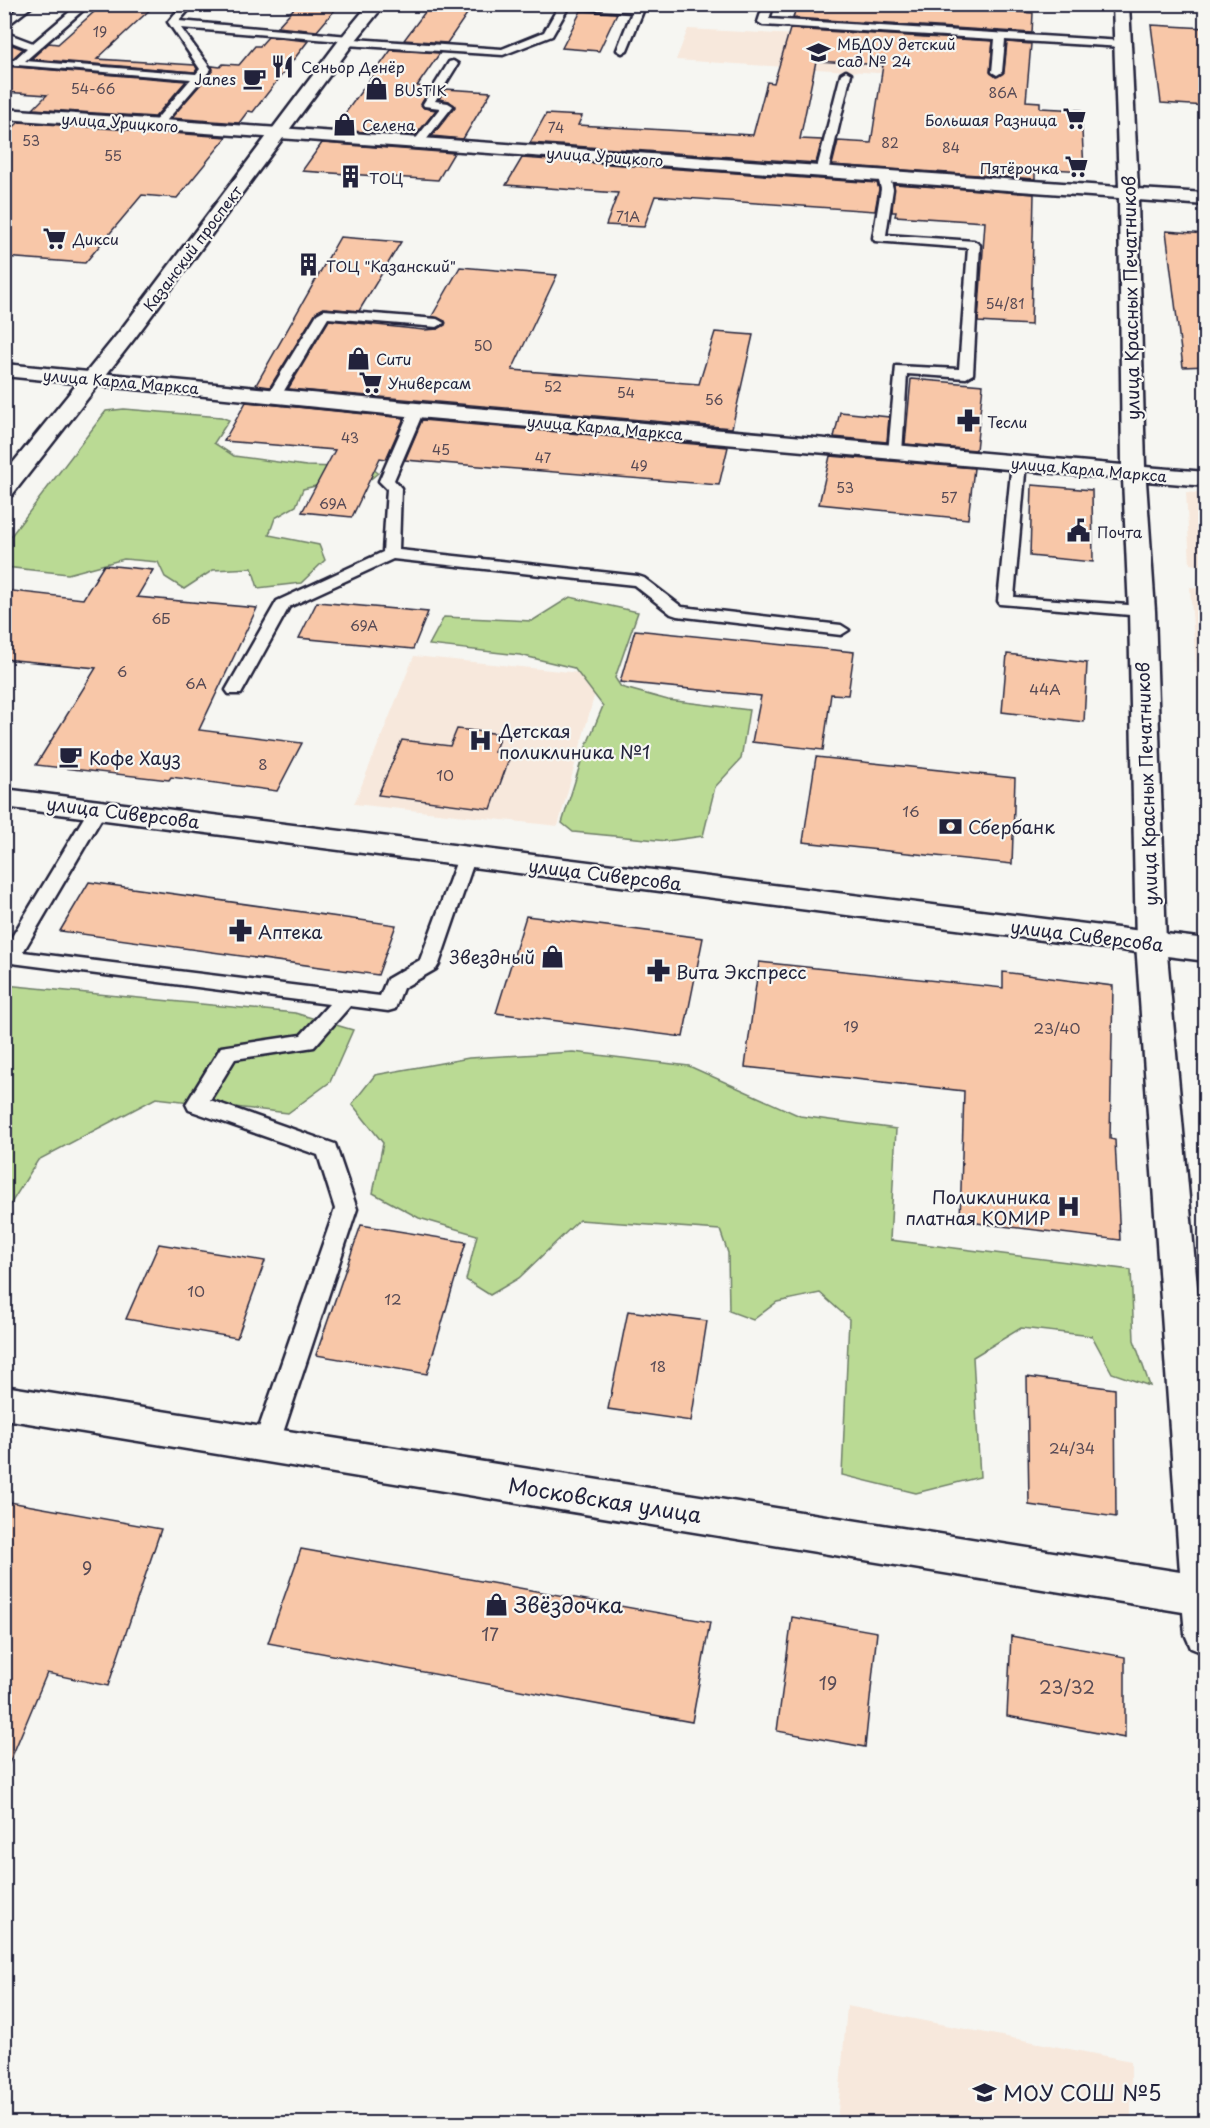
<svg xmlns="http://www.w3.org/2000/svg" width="1210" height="2128" font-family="'Playpen Sans',sans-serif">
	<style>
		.built { fill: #f7e8dc }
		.green { fill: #bada94; stroke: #6e7e68; stroke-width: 1.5 }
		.building { fill: #f8c7a8; stroke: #22223b; stroke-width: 1.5 }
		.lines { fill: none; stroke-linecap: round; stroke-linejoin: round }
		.service-casing { stroke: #22223b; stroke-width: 5 }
		.minor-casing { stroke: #22223b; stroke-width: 5 }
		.tertiary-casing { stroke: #22223b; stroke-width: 5 }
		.secondary-casing { stroke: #22223b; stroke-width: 5 }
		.service { fill: #f6f6f2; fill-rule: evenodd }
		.minor { fill: #f6f6f2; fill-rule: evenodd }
		.tertiary { fill: #f6f6f2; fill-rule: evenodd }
		.secondary { fill: #f6f6f2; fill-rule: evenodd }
		.labels { text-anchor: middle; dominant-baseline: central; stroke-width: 4.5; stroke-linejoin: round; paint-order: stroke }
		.far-number-label { font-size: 14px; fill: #584b56 }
		.far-poi-label { font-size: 15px; fill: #22223b; stroke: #f6f6f2; text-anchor: start }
		.far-street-label { font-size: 15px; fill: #22223b; stroke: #f6f6f2 }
		.number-label { font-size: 15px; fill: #584b56 }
		.street-label { font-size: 18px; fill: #22223b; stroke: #f6f6f2 }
		.poi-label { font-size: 18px; fill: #22223b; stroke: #f6f6f2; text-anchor: start }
		.near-number-label { font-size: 18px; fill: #584b56 }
		.near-street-label { font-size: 21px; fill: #22223b; stroke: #f6f6f2 }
		.near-poi-label { font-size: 21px; fill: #22223b; stroke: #f6f6f2; text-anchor: start }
	</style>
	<rect width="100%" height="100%" fill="#f6f6f2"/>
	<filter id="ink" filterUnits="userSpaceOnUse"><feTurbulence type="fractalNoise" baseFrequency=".0167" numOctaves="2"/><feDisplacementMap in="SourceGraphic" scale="12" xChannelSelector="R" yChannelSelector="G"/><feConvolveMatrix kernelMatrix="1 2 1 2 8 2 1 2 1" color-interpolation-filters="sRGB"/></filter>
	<g filter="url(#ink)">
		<path class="built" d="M688,29L960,44L955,78L676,60Z
			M1186,492L1205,494V566L1190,564Z
			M1190,587L1205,589V772L1199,704Z
			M414,656L600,675L558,826L354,804Z
			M847,2006L1131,2061V2123H837Z"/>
		<path class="green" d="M124,409L221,417L229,420L214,443L234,456L306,466L372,468L378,473L361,487L328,483L303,489L296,506L275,518L269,535L319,545L325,560L301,583L258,588L252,568L213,570L184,589L165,577L158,562L124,559L68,574L5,567L4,545L106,411Z
			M570,597L638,612L615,678L621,687L668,700L749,710L741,759L715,787L703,836L667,841L573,832L562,823L585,749L603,706L574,668L520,655L429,645L444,617L532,621Z
			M5,985L295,1013L353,1030L330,1082L288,1113L156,1098L38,1160L5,1213Z
			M573,1052L689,1066L800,1116L896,1129L890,1240L1131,1270L1134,1340L1150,1386L1112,1373L1092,1336L1021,1328L973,1357L980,1477L916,1493L842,1475L849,1319L820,1293L777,1302L753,1320L729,1311L728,1253L720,1230L579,1220L519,1278L490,1295L466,1280L477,1235L419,1218L373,1193L383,1143L352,1104L375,1075L469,1058Z"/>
		<path class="building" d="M103,4H156L97,59L195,65L197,69L195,72L31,59L49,43L58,44Z
			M298,4H340L317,31L277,27Z
			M797,4H895L1033,13L1032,33L793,18Z
			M428,8L469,11L447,43L404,40Z
			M581,11L617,13L599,51L562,48Z
			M1151,25L1206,28V106L1161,103Z
			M790,29L993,41L990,72L996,77L1004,72L1007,42L1031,44L1026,101L1040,102V108L1081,110L1084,171L1035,168V179L832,165L838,141L871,143L883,65L816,61L800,139L822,140L816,163L530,143L546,114L582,116L578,125L753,135L767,82L774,83Z
			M268,37L308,41L253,112L248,111L239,123L171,118L213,70L212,66L220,67L223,64L239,65L255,46H260Z
			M4,42L23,49L13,58H4Z
			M391,50L440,53L417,86L431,88L421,105L424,108L436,110L416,135L333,130Z
			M4,66L186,81L155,117L33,109L47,95L4,92Z
			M445,89L491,92L463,139L432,136L455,107L449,101L439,99Z
			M19,122L227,137L177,198L142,195L85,263L4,257V136Z
			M322,143L454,153L438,180L302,171Z
			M522,158L877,183L879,189L875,211L655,196L644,227L606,225L618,193L506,185Z
			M894,184L1034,194L1031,325L978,322L985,222L895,216L896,212H892Z
			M1166,231L1206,234V366L1183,367Z
			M340,237L401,242L359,311L324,308L316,312L270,387L256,385Z
			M460,267L557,275L512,370L699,384L715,332L753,335L732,428L288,389L329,320L424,330L438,329L445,325V321L432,316Z
			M911,379L983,385L976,450L905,444Z
			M246,402L404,418L386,459L380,458L352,517L302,512L335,450L224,441Z
			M840,412L889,417L887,442L834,437Z
			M422,420L728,447L719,485L405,460Z
			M830,456L974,468L968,519L819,504Z
			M1032,485L1092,490L1093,562L1030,556Z
			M104,565L153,570L137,597L257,608L199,730L302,743L277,791L171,777L169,780L36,765L96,668L4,659V590L83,599Z
			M317,602L428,612L413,649L299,638Z
			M635,630L854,652L848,695L831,694L823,750L752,742L761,696L620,682Z
			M1007,654L1087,663L1084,722L1002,712Z
			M457,729L501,734L494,752L511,754L491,809L378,795L402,740L450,746Z
			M816,757L1015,778L1012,864L803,842Z
			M89,882L396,925L378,975L60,931Z
			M526,916L703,938L683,1037L496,1013Z
			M759,962L1003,988V972L1113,986L1110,1139L1115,1140L1120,1240L960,1221L964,1091L745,1067Z
			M361,1225L466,1242L427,1374L316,1355Z
			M159,1244L265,1261L237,1338L126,1319Z
			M628,1311L707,1321L691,1421L608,1409Z
			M1027,1377L1115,1389L1116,1517L1029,1505Z
			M4,1501L161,1529L108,1686L47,1673L5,1773Z
			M301,1549L710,1622L692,1722L268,1643Z
			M792,1617L877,1632L865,1747L777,1731Z
			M1011,1636L1125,1657V1738L1007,1716Z"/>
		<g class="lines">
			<defs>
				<path id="service" d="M23,4H35L4,28V20Z
					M79,4H90L25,61L196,74L200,69L168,22L183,4H194L179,21L349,36L354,39L502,49L544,32L560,4H646L627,50L622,53L617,50L632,12L568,8L552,36L503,55L346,45L341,41L181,28L211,69L161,127L157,128L152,125L153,123L191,79L4,64V60H14L27,48L4,39V32L33,43Z
					M764,4H774L769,19L1123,41L1128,44L1123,47L1005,40L1002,72L997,75L992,72L995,39L763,25L758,22Z
					M453,61L458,64L435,101L448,103L453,106L422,145H414V141L440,108L424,106L423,104L449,62Z
					M846,71L851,74L828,172L826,174H818L816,172L841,74Z
					M884,174L890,177L893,189L886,235L974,241L980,245L973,374L966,378L907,374L902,453L895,457L888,453L896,366L959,369L968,248L875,241L873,238L881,189L878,177Z
					M324,310L437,319L444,323L437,327L328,318L279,399H269L267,396L317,314Z
					M417,406L424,410L394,480L401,488L399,550L638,576L644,578L682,607L841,625L849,630L841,635L677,616L671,614L634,585L393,559L289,607L241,694H229L226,690L277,601L383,552L387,489L379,481L410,410Z
					M1019,458L1026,462L1014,597L1142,606L1150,611L1148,614L1142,616L1000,604L998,601L1012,462Z
					M98,803L104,805L107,809L23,952L380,996L387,979L420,960L460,852H474L476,856L439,964L436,969L403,988L395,1009L388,1011L350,1006L314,1047L235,1059L210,1100L335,1144L357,1209L279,1445L275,1453L266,1456L257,1453L253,1445L335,1209L318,1155L189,1110L186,1104L221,1047L301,1035L329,1004L4,962V950L89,809L92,805Z"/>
				<path id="minor" d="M1113,4H1129L1138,189L1206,193V205L1138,200L1145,467L1206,472V486L1146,481L1155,611L1166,943L1206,1386V1654L1191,1648L1185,1634L1183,1612L4,1419V1386L1180,1572L1136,943L1129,611L1123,479L417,417L4,376V364L417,403L1122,465L1119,198L279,138L273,137L270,133L273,129L279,128L1119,187Z"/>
				<path id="tertiary" d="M4,109L279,128L285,129L288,133L285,137L279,138L4,119Z
					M4,789L1206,939V961L4,807Z"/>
				<path id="secondary" d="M369,4H385L352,45L134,339L12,495L4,497V474L120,331L340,39Z"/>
			</defs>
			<use href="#service" class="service-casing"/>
			<use href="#minor" class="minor-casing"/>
			<use href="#tertiary" class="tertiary-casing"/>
			<use href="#secondary" class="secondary-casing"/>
			<use href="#service" class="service"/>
			<use href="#minor" class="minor"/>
			<use href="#tertiary" class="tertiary"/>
			<use href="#secondary" class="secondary"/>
		</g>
	</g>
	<defs>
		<symbol id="school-bare" viewBox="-9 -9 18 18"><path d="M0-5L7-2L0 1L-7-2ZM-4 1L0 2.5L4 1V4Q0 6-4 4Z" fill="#22223b" stroke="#f6f6f2" stroke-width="2.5" paint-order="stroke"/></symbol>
		<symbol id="restaurant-bare" viewBox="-9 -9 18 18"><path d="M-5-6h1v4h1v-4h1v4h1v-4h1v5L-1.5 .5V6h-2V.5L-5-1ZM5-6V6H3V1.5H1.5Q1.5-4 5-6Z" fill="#22223b" stroke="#f6f6f2" stroke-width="2.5" paint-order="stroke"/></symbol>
		<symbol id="cafe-bare" viewBox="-9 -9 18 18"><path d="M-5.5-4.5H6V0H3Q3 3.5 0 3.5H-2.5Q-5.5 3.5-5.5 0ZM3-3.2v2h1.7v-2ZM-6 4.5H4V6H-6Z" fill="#22223b" stroke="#f6f6f2" stroke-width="2.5" paint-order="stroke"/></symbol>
		<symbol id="shop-bare" viewBox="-9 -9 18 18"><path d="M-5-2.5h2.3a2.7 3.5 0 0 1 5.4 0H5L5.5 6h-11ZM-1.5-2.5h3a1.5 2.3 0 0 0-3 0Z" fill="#22223b" stroke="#f6f6f2" stroke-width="2.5" paint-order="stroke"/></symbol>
		<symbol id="supermarket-bare" viewBox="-9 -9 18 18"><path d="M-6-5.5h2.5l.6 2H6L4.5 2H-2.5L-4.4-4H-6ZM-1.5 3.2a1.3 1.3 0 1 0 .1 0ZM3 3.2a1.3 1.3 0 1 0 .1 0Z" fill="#22223b" stroke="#f6f6f2" stroke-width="2.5" paint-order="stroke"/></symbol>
		<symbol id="building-bare" viewBox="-9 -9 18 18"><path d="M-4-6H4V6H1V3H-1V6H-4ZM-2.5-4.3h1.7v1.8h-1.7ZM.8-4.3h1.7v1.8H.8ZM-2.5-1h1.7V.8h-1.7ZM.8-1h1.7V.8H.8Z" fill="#22223b" stroke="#f6f6f2" stroke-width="2.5" paint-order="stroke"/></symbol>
		<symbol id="pharmacy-bare" viewBox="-9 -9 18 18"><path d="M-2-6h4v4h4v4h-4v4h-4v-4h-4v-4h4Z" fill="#22223b" stroke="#f6f6f2" stroke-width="2.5" paint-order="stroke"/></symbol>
		<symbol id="civic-bare" viewBox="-9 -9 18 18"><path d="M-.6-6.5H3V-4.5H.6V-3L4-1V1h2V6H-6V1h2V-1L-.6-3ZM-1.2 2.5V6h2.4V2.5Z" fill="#22223b" stroke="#f6f6f2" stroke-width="2.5" paint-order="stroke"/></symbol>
		<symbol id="hospital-bare" viewBox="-9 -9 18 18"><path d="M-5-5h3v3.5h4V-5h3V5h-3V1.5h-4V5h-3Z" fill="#22223b" stroke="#f6f6f2" stroke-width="2.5" paint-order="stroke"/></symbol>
		<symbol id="bank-bare" viewBox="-9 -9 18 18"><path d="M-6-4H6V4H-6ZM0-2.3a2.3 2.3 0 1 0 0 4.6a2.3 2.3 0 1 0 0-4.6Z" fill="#22223b" stroke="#f6f6f2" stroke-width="2.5" paint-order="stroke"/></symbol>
	</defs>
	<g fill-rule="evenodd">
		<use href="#school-bare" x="802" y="36" width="33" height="33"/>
		<use href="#restaurant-bare" x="266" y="50" width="33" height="33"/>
		<use href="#cafe-bare" x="238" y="62" width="33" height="33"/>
		<use href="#shop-bare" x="360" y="72" width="33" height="33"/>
		<use href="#supermarket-bare" x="1058" y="102" width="33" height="33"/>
		<use href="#shop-bare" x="328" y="108" width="33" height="33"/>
		<use href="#supermarket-bare" x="1060" y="150" width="33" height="33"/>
		<use href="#building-bare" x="334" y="160" width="33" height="33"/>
		<use href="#supermarket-bare" x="38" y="222" width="33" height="33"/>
		<use href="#building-bare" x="292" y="248" width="33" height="33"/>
		<use href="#shop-bare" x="342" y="342" width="33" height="33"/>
		<use href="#supermarket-bare" x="354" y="366" width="33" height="33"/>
		<use href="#pharmacy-bare" x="952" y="404" width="33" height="33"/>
		<use href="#civic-bare" x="1062" y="514" width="33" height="33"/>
		<use href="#hospital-bare" x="464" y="724" width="33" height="33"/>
		<use href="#cafe-bare" x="54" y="740" width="33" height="33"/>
		<use href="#bank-bare" x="934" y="810" width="33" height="33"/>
		<use href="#pharmacy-bare" x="224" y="914" width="33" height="33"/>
		<use href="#shop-bare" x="536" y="940" width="33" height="33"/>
		<use href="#pharmacy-bare" x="642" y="954" width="33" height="33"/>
		<use href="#hospital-bare" x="1052" y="1190" width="33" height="33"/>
		<use href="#shop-bare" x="480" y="1588" width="33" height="33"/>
		<use href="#school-bare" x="968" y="2076" width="33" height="33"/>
	</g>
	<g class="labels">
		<g class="far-number-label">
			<text x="100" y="31">19</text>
			<text x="93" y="88">54-66</text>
			<text x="1003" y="92">86А</text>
			<text x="556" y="127">74</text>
			<text x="31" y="140">53</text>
			<text x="890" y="142">82</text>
			<text x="951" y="147">84</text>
			<text x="113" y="155">55</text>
			<text x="628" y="216">71А</text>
			<text x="1005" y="303">54/81</text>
			<text x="483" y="345">50</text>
			<text x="553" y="386">52</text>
			<text x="626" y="392">54</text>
			<text x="714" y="399">56</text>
			<text x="350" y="437">43</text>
			<text x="441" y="449">45</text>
			<text x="543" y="457">47</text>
			<text x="639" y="465">49</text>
			<text x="845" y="487">53</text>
			<text x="949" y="497">57</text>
			<text x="333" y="503">69А</text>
			<text x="161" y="618">6Б</text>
			<text x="364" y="625">69А</text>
		</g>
		<g class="far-poi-label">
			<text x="837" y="43">МБДОУ детский<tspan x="837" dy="17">сад № 24</tspan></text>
			<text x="301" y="66">Сеньор Денёр</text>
			<text x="236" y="78" text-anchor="end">Janes</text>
			<text x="394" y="89">BUsTIK</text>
			<text x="1057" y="119" text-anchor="end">Большая Разница</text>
			<text x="362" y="124">Селена</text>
			<text x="1059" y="167" text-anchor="end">Пятёрочка</text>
			<text x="369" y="177">ТОЦ</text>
			<text x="73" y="238">Дикси</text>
			<text x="326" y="265">ТОЦ "Казанский"</text>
			<text x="376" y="358">Сити</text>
			<text x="388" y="382">Универсам</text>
			<text x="987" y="421">Тесли</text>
			<text x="1097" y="531">Почта</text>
		</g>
		<g class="far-street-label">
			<text transform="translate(120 122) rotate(4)">улица Урицкого</text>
			<text transform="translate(605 156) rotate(4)">улица Урицкого</text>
			<text transform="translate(192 248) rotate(-53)">Казанский проспект</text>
			<text transform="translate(121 381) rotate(5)">улица Карла Маркса</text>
			<text transform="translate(605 427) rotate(5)">улица Карла Маркса</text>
			<text transform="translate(1089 469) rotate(5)">улица Карла Маркса</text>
		</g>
		<g class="number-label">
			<text x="122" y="670">6</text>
			<text x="196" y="682">6А</text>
			<text x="1045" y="688">44А</text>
			<text x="263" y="763">8</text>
			<text x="445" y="774">10</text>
			<text x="911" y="810">16</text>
			<text x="851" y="1025">19</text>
			<text x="1057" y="1027">23/40</text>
			<text x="196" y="1290">10</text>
			<text x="393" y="1298">12</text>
			<text x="658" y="1365">18</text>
			<text x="1072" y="1447">24/34</text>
		</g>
		<g class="street-label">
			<text transform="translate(1130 298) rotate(-91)">улица Красных Печатников</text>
			<text transform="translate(1146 784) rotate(-92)">улица Красных Печатников</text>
			<text transform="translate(123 812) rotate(7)">улица Сиверсова</text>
			<text transform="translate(605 874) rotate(7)">улица Сиверсова</text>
			<text transform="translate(1087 935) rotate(7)">улица Сиверсова</text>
		</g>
		<g class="poi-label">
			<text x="499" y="730">Детская<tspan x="499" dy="21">поликлиника №1</tspan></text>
			<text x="89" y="757">Кофе Хауз</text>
			<text x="968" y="826">Сбербанк</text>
			<text x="258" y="931">Аптека</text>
			<text x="535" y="956" text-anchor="end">Звездный</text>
			<text x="676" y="971">Вита Экспресс</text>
			<text x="1050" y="1196" text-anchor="end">Поликлиника<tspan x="1050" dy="21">платная КОМИР</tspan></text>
		</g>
		<g class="near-number-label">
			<text x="87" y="1567">9</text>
			<text x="490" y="1633">17</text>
			<text x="828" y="1682">19</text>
			<text x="1067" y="1686">23/32</text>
		</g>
		<g class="near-street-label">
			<text transform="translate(605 1499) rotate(9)">Московская улица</text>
		</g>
		<g class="near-poi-label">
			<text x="514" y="1604">Звёздочка</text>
			<text x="1003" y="2092">МОУ СОШ №5</text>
		</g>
	</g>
	<rect width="1210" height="2128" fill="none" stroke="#f6f6f2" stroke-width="24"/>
	<rect x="12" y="12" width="1186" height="2104" fill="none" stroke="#22223b" stroke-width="2" filter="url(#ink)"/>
</svg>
